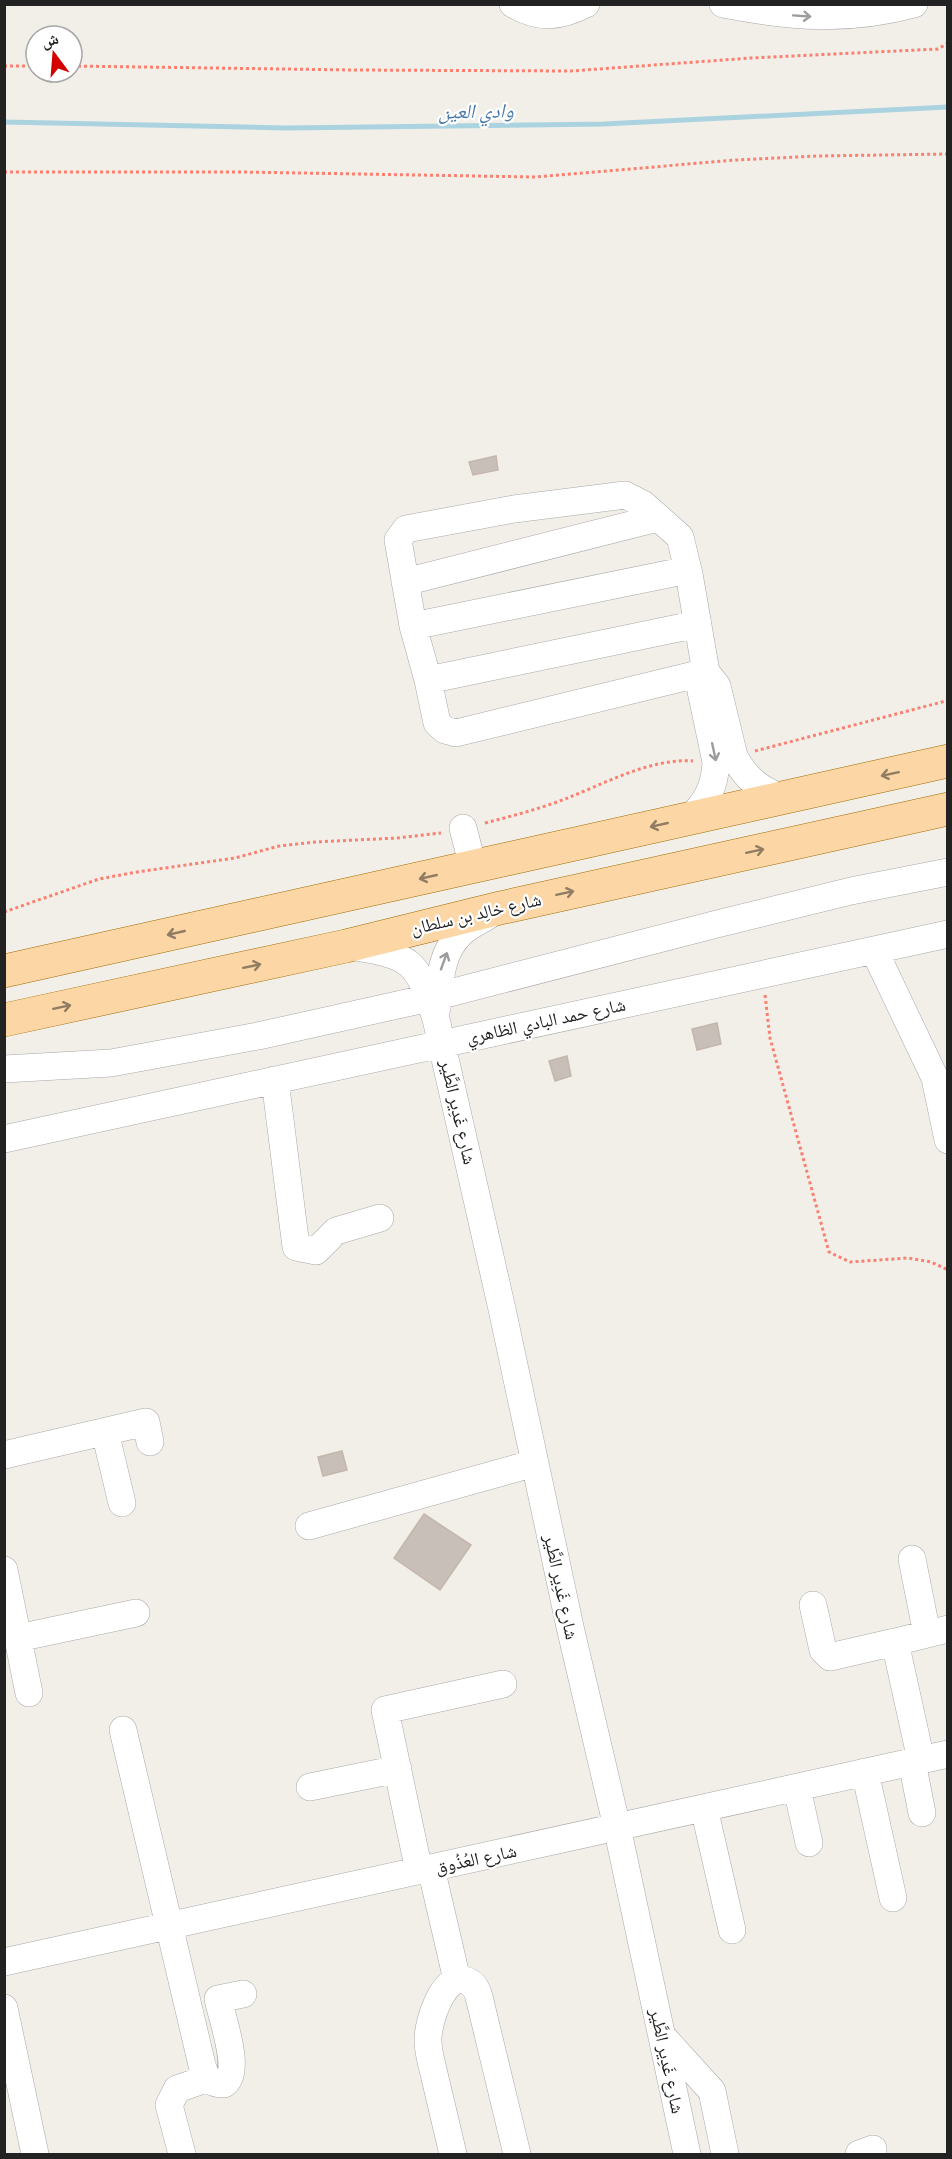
<svg xmlns="http://www.w3.org/2000/svg" width="952" height="2159" font-family="'Fira Sans Condensed','Noto Naskh Arabic',sans-serif">
	<style>
		.lines { fill: none; stroke-linecap: round; stroke-linejoin: round }
		.stream { stroke: #aad3df; stroke-width: 5 }
		.building { fill: #c7bfb8; stroke: #c4b6ab; stroke-width: 1.5 }
		.minor-casing { stroke: #a9a9a9; stroke-width: 28 }
		.major-casing { stroke: #a06b00; stroke-width: 34 }
		.path { stroke: #fa8072; stroke-width: 3; stroke-dasharray: 3 3; stroke-linecap: butt }
		.minor { stroke: #fff; stroke-width: 27 }
		.major { stroke: #fcd6a4; stroke-width: 33 }
		.oneway { stroke: #9c9c9c }
		.oneway2 { stroke: #8f7c63 }
		.labels { text-anchor: middle; dominant-baseline: central; stroke-width: 4.5; stroke-linejoin: round; paint-order: stroke }
		.street-label { font-size: 18px; fill: #222; stroke: #fff }
		.water-label { font-size: 20px; font-style: italic; fill: #4a7aab; stroke: #fff }
	</style>
	<rect width="100%" height="100%" fill="#f2efe9"/>
	<g class="lines">
		<path class="stream" d="M4,122L286,128L604,124L948,107"/>
	</g>
	<path class="building" d="M496,456L498,470L473,475L469,462Z
		M717,1023L721,1044L697,1050L692,1029Z
		M567,1056L571,1076L555,1081L549,1061Z
		M342,1451L347,1470L323,1476L318,1457Z
		M424,1514L471,1545L440,1590L394,1558Z"/>
	<g class="lines">
		<defs>
			<path id="minor" d="M513,4C540,20 560,17 586,4
				M723,4C791,17 847,22 914,4
				M625,495L643,504L680,537L689,574L706,672L456,733L445,730L437,723L428,680L413,626L398,540L406,529L514,509Z
				M405,582L658,518
				M413,626L688,570
				M428,680L698,624
				M690,818C707,802 715,786 716,762L701,691L706,672L717,686L734,756C745,778 760,790 783,798
				M463,828L473,867
				M350,946C411,956 417,959 436,1019L502,1309L570,1627L617,1827L687,2154
				M874,950L935,1078L948,1140
				M437,1008C440,982 440,953 461,933C468,926 480,921 489,915
				M4,1069L111,1063L258,1036L438,996L713,925L851,891L948,872
				M275,1080L296,1247L316,1251L336,1231L380,1218
				M4,1139L948,934
				M105,1432L122,1503
				M4,1455L146,1422L150,1442
				M309,1526L535,1463
				M912,1559L927,1634
				M4,1570L29,1693
				M813,1605L823,1650L830,1657L895,1642
				M18,1638L136,1613
				M123,1730L202,2065C206,2078 209,2084 224,2084C242,2072 222,2018 218,1999L243,1994
				M921,1760L895,1642L948,1629
				M912,1762L922,1813
				M865,1772L893,1898
				M310,1787L398,1769
				M797,1788L809,1843
				M704,1808L732,1930
				M431,1868L457,1980
				M419,1871L385,1710L503,1684
				M4,1962L948,1754
				M4,2008L35,2154
				M663,2037L712,2091L725,2154
				M182,2154L169,2105L177,2089L206,2079
				M453,2154C447,2129 441,2103 435,2078C432,2064 427,2050 428,2037C429,2020 443,1975 464,1980C473,1982 477,1989 479,1997L517,2154
				M859,2154L873,2149"/>
			<path id="major" d="M4,971L948,761
				M4,1020L346,946L500,908L948,809"/>
		</defs>
		<use href="#minor" class="minor-casing"/>
		<use href="#major" class="major-casing"/>
		<path class="path" d="M4,66H36
			M72,66L353,70L571,71L751,58L938,49L948,43
			M4,172H242L535,177L736,160L817,156L948,154
			M755,751L942,702L948,699
			M485,823C512,816 539,809 565,799C604,784 650,758 693,761
			M4,912L99,879L137,872L235,858L279,846L315,842L397,838L441,833
			M765,995L770,1038L829,1252L850,1262L908,1258L931,1262L948,1270"/>
		<use href="#minor" class="minor"/>
		<use href="#major" class="major"/>
	</g>
	<defs><path id="oneway-shaft" d="M-6 0H5M1.5-3L5.5 0L1.5 3" fill="none" stroke-width="1.6" stroke-linecap="round" stroke-linejoin="round" transform="scale(1.5)"/></defs>
	<g class="oneway">
		<use href="#oneway-shaft" transform="translate(802 16) rotate(4)"/>
		<use href="#oneway-shaft" transform="translate(714 752) rotate(78)"/>
		<use href="#oneway-shaft" transform="translate(444 961) rotate(-70)"/>
	</g>
	<g class="oneway2">
		<use href="#oneway-shaft" transform="translate(890 774) rotate(168)"/>
		<use href="#oneway-shaft" transform="translate(659 825) rotate(167)"/>
		<use href="#oneway-shaft" transform="translate(755 851) rotate(-12)"/>
		<use href="#oneway-shaft" transform="translate(428 877) rotate(167)"/>
		<use href="#oneway-shaft" transform="translate(565 893) rotate(-12)"/>
		<use href="#oneway-shaft" transform="translate(176 933) rotate(167)"/>
		<use href="#oneway-shaft" transform="translate(252 966) rotate(-12)"/>
		<use href="#oneway-shaft" transform="translate(62 1007) rotate(-12)"/>
	</g>
	<g class="labels">
		<g class="street-label">
			<text transform="translate(476 914) rotate(-13)">شارع خالِد بن سلطان</text>
			<text transform="translate(546 1021) rotate(-12)">شارع حمد البادي الظاهري</text>
			<text transform="translate(458 1112) rotate(77)">شارع غَدِير الطَّير</text>
			<text transform="translate(561 1587) rotate(78)">شارع غَدِير الطَّير</text>
			<text transform="translate(476 1859) rotate(-12)">شارع العُذُوق</text>
			<text transform="translate(667 2061) rotate(78)">شارع غَدِير الطَّير</text>
		</g>
		<g class="water-label">
			<text transform="translate(476 111) rotate(-1)">وادي العين</text>
		</g>
	</g>
	<rect width="952" height="2159" fill="none" stroke="#222222" stroke-width="12"/>
	<g transform="translate(54 54) rotate(344)"><circle r="28" fill="#ffffff" stroke="#a7a7a7" stroke-width="1.5"/>
	<path d="M0-4.5L10 22L0 15L-10 22Z" fill="#d40000"/>
	<text y="-9" font-size="16" font-weight="bold" text-anchor="middle" fill="#222222">ش</text>
	</g>
</svg>
